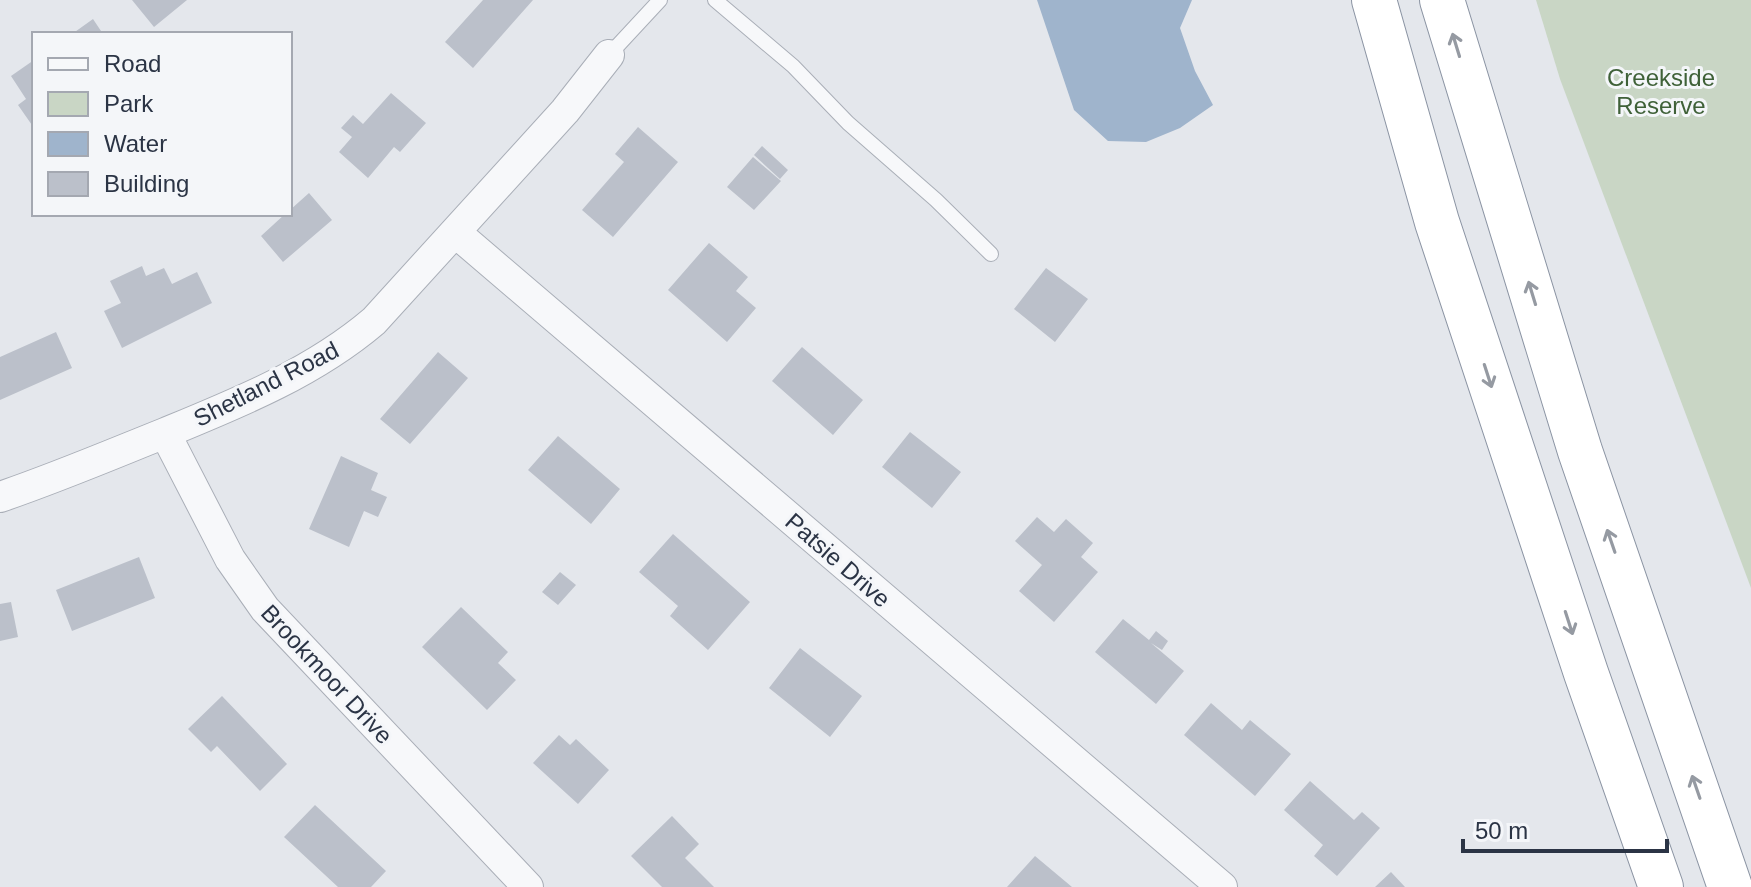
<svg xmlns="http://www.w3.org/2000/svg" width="1751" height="887" font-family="Helvetica,sans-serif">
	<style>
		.green { fill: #c9d6c5 }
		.water { fill: #9fb4cc }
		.building { fill: #bbc0ca }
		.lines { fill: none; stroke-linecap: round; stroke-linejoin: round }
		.lane-casing { stroke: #a9aeb7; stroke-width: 16 }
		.street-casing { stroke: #a9aeb7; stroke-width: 32 }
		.highway-casing { stroke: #8b94a3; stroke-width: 46 }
		.lane { stroke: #f7f8fa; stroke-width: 14 }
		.street { stroke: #f7f8fa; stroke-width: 30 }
		.highway { stroke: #fff; stroke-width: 44 }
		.oneway { stroke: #959aa2 }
		.labels { text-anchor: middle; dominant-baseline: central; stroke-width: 6; stroke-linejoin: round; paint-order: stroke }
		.park-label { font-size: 24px; fill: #3f6138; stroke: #f4f6f9 }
		.street-label { font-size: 24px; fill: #2b3445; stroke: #f4f6f9 }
	</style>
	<rect width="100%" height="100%" fill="#e4e7ec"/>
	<path class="green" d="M1536,0H1751V588L1560,79Z"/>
	<path class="water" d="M1037,0H1192L1180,28L1195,71L1213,105L1180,128L1146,142L1108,141L1074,110Z"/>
	<path class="building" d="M132,0H187L154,27Z
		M483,0H533L473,68L445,42Z
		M93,19L103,34H72Z
		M34,60V128L18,105L26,99L11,76Z
		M391,93L426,123L400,152L394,147L368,178L339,152L352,137L341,128L353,115L363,124Z
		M638,127L678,162L613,237L582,210L624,162L615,154Z
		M762,146L788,170L780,179L754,155Z
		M753,157L781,181L754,210L727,187Z
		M309,193L332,220L283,262L261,236L285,214H290V210Z
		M709,243L748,277L736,291L756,308L727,342L668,290Z
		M142,266L146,276L164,268L172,284L197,272L212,303L122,348L104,311L121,303L110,281Z
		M1046,268L1088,299L1055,342L1014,309Z
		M56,332L72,368L0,400V357Z
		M802,347L863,400L833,435L772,381Z
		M438,352L468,378L410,444L380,419Z
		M910,432L961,472L932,508L882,467Z
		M558,436L620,489L591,524L528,470Z
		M341,456L378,473L371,490L387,497L378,517L364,511L349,547L309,529Z
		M1037,517L1054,532L1066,519L1093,543L1081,557L1098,572L1054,622L1019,591L1042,565L1015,541Z
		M673,534L750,602L708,650L670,616L678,606L639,572Z
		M139,557L155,598L72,631L56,590Z
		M560,572L576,585L558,605L542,592Z
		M11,602L18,637L0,641V604Z
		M461,607L508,652L498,663L516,680L487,710L422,647Z
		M1123,619L1149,640L1156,631L1168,641L1162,650L1151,643L1184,671L1156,704L1095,652Z
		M800,648L862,696L830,737L769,688Z
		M222,696L287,764L260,791L217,746L211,752L188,729Z
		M1211,703L1242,730L1250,720L1291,754L1255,796L1184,735Z
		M559,735L570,745L576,739L609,770L578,804L533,763Z
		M1310,781L1354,820L1362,812L1380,828L1337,876L1314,856L1323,845L1284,810Z
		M315,805L386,871L371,887H338L284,837Z
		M672,816L699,844L685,858L714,887H662L631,856Z
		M1035,856L1072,887H1007Z
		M1391,872L1405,887H1375Z"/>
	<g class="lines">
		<defs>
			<path id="lane" d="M715,0L793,66L848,123L936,200L991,254
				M609,55L660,0"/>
			<path id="street" d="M455,232L1222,887
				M165,433L230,559L265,609L528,887
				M0,497C56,478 110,455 165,433C238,403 313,373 374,321L565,111L609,55"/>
			<path id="highway" d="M1374,0L1437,222L1586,673L1661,887
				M1442,0L1580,451L1730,887"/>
		</defs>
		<use href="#lane" class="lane-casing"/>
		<use href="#street" class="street-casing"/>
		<use href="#highway" class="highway-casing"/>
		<use href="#lane" class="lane"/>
		<use href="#street" class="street"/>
		<use href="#highway" class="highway"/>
	</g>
	<defs><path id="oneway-shaft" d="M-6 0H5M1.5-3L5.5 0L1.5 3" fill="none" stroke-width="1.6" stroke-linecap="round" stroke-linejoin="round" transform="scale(2)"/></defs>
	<g class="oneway">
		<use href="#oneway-shaft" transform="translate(1456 45) rotate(-107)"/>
		<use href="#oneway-shaft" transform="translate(1532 293) rotate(-107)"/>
		<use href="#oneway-shaft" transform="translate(1488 376) rotate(72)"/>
		<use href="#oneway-shaft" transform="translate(1611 541) rotate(-109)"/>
		<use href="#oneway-shaft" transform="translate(1569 623) rotate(72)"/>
		<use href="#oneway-shaft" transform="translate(1696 787) rotate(-109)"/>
	</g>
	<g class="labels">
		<g class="park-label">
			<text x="1661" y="77">Creekside<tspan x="1661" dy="28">Reserve</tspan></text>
		</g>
		<g class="street-label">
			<text transform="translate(266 384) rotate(-27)">Shetland Road</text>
			<text transform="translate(838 560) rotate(41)">Patsie Drive</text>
			<text transform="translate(327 674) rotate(47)">Brookmoor Drive</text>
		</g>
	</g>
	<rect x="32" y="32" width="260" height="184" fill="#f4f6f9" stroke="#a4a8b1" stroke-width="2"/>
	<rect x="48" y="58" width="40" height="12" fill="#f7f8fa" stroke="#a4a8b1" stroke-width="2"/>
	<text x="104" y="72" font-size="24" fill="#2b3445">Road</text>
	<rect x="48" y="92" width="40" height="24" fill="#c9d6c5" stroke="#a4a8b1" stroke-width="2"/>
	<text x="104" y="112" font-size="24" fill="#2b3445">Park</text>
	<rect x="48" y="132" width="40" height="24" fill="#9fb4cc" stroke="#a4a8b1" stroke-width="2"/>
	<text x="104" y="152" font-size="24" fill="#2b3445">Water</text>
	<rect x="48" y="172" width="40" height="24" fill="#bbc0ca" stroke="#a4a8b1" stroke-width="2"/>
	<text x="104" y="192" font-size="24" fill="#2b3445">Building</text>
	<path d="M1463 839v12h204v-12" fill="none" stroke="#2b3445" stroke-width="4"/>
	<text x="1475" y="839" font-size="24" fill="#2b3445" stroke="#f4f6f9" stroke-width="6" paint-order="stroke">50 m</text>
</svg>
